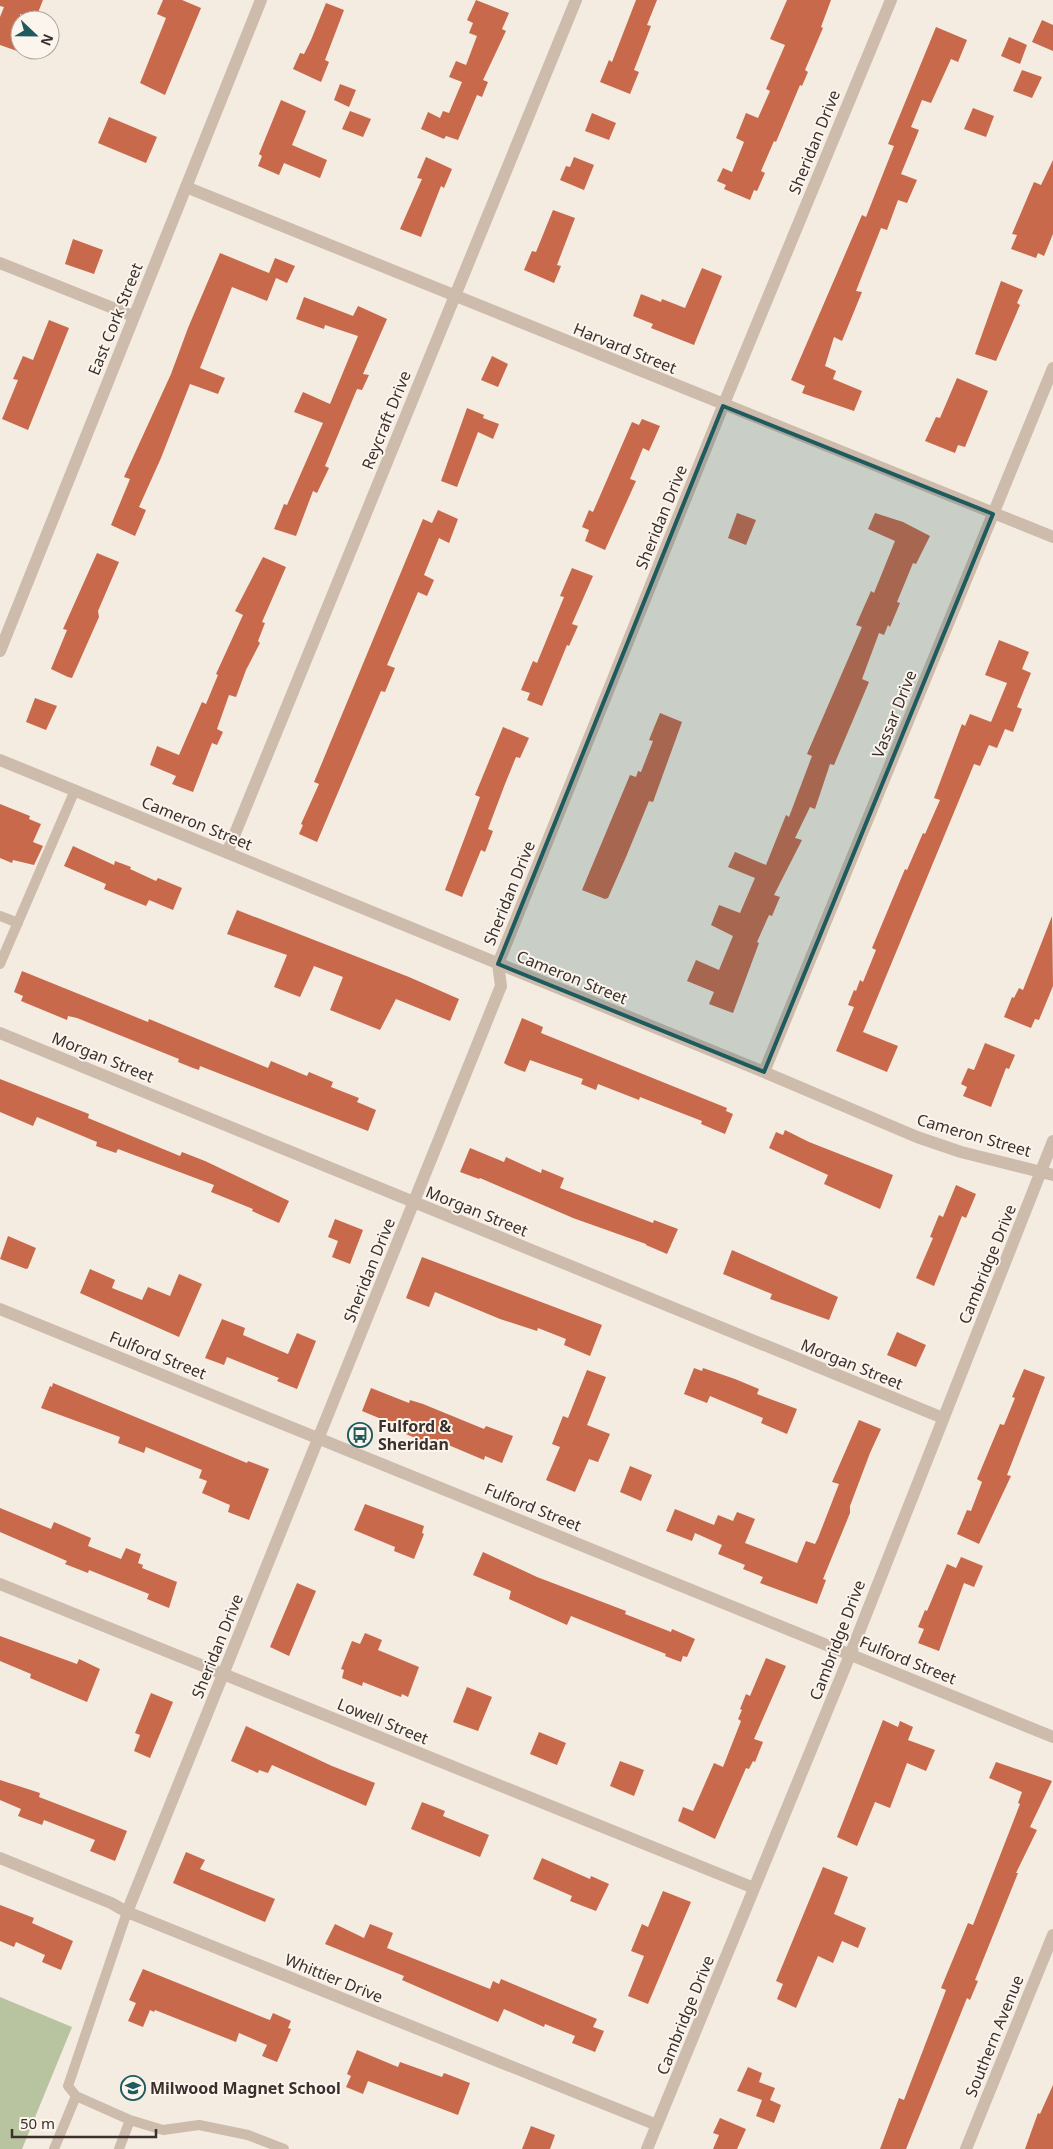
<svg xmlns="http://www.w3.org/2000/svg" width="1053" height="2149" font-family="'Noto Sans',sans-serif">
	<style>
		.green { fill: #b8c4a0 }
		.building { fill: #c8694b }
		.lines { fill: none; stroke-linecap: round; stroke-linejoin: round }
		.service { stroke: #cdbbac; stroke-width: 10 }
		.minor { stroke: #cdbbac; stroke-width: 12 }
		.tertiary { stroke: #cdbbac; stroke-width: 12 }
		.marked { fill: #1f5a5e; fill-opacity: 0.2; stroke: #1f5a5e; stroke-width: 4; stroke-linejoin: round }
		.labels { text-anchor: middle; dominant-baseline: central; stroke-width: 4; stroke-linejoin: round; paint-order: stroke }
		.street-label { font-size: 16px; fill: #3b302b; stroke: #fbf5ee }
		.poi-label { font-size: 16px; font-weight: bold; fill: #3b302b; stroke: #fbf5ee; text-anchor: start }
	</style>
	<rect width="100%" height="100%" fill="#f4ebe1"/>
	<path class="green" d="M0,1997L72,2027L22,2149H0Z"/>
	<path class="building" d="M0,0H43L35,20L20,14V52L0,45V17L4,7L0,6Z
		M163,0H182L201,8L165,95L140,83L166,18L157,14Z
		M476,0L509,13L502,29L506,31L483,80L488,82L482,97L477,95L458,140L446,136L444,139L421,129L428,112L440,118L443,111L449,113L462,82L449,77L456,61L466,65L477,36L469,33L473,23L467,20Z
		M636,0H657L647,25L651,26L634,70L639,72L630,94L600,82L609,60L612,62Z
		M787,0H831L821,27L823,28L805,70L808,72L802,86L800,85L776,142L774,141L761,171L765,173L757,191L754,190L750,200L724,189L726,185L717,181L723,168L732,172L744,142L736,138L746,113L758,118L770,91L766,89L785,45L770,39Z
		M326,3L344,10L325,60L329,62L321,82L293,69L300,53L304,54L311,40Z
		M1042,20L1053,25V51L1032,42Z
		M936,27L967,40L958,62L951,59L931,103L922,100L911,127L919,130L901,174L917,180L907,203L898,200L887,230L881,228L856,291L862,292L842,341L834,337L825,366L836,371L833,379L862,391L854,411L802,393L805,386L791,380L862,215L866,217L894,146L888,144Z
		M1009,37L1027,45L1020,64L1001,56Z
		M1022,70L1042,77L1032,98L1013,91Z
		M340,84L356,90L349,107L334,100Z
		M281,100L306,111L292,145L327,160L320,178L284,163L279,175L258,166L262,156L259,154Z
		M973,108L994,116L986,137L964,129Z
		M350,111L371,119L363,137L342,129Z
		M592,113L616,123L609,140L585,131Z
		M109,117L157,137L146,163L98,143Z
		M426,157L452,169L444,188L441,186L421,237L400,229L422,179L417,178Z
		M574,157L594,165L584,190L560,180L566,166L570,167Z
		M1053,160V234L1044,256L1038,253L1036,258L1011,249L1017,235L1012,234L1034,182L1041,185Z
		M553,210L575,218L557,265L561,266L554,283L524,270L532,251L536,252Z
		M73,239L103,250L94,274L65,264Z
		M220,253L269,273L275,258L295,266L287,283L276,278L267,301L232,287L200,368L225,378L218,394L190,384L161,458L139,507L146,510L135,536L111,525L130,479L124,477L171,374L188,328Z
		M702,268L722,276L694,345L651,328L653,324L633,316L641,294L661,302L662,299L685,308Z
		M1001,281L1023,290L1017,303L1020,305L996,361L975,354Z
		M304,297L353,316L358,306L387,319L363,374L369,375L362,390L357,389L325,466L329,468L317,493L313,491L296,536L274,529L284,504L287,505L323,423L294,412L303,392L330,404L358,336L325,325L324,329L296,319Z
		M49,320L69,328L28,430L2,419L18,380L13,379L23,356L33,360Z
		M492,356L508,364L498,387L481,380Z
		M957,378L988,391L965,447L958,445L955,453L925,441L936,417L940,418Z
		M467,408L484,415L483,418L499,424L493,439L478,432L457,487L441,481Z
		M642,419L660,426L649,451L643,448L630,479L636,481L605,550L585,541L589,530L582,527L589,510L593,512L632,422L639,425Z
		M438,510L458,519L449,543L439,538L424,575L434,580L427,596L418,592L387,665L395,668L385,692L381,691L317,842L299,834L303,825L301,824L319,784L314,782L423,519L432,523Z
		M737,513L756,520L746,545L728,538Z
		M875,513L903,522L930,536L916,564L913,563L897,602L900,603L890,627L888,625L884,635L879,633L862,679L869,682L834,765L830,764L815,809L810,807L795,838L802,840L774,895L780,897L772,916L769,915L757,942L759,943L733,1013L709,1004L714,992L687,981L696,960L719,970L733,936L711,925L719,905L740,913L755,878L728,867L735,852L766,865L786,815L789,817L812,756L807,754L862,627L856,625L871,591L874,593L895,541L868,529Z
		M97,553L119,562L98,611L99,617L72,678L68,677L51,669L67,630L63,629Z
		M263,557L286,567L262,622L265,623L258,641L260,643L246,670L236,697L229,695L217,729L223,732L217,745L212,743L193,792L172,784L176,776L150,765L157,746L179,755L202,702L206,704L218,675L216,674L243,615L235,611Z
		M572,568L593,576L572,624L578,626L569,646L567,645L542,706L527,700L530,693L521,690L533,661L537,663L564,597L560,596Z
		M999,640L1029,652L1022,669L1031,673L1017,707L1022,709L1013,732L1005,729L997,748L989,745L980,766L974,764L863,1032L898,1046L887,1072L836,1051L854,1007L848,1005L854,990L856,991L860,980L863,982L876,950L872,948L905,869L907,870L923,833L925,834L940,800L934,798L962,724L965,726L970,714L991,722L1007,683L985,675Z
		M35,698L57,706L46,730L26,722Z
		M660,713L682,722L653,802L649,801L626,857L608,898L605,899L582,890L630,775L636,777L638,771L641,772L653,741L649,740Z
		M503,727L529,738L520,758L516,757L505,784L488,829L493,831L485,852L481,850L462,897L445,890L480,797L475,795Z
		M0,804L30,816L29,819L41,824L33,842L43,846L34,865L13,860L12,863L0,858Z
		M73,846L114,865L115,861L131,867L130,869L156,881L158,878L182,888L173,910L149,900L146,906L104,889L106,884L64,866Z
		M237,910L409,977L459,999L450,1021L396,999L380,1030L330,1010L343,977L314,966L300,997L274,987L287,955L227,934Z
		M1052,916L1053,986L1039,1020L1035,1019L1031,1028L1004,1017L1012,997L1014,998L1019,988L1023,990Z
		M22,971L148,1022L149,1019L268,1068L271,1061L307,1076L309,1072L333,1082L331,1087L359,1098L357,1102L376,1110L368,1131L200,1066L199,1070L193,1068L178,1062L179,1059L77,1018L68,1016L67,1020L21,1001L23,996L14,992Z
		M522,1018L543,1027L541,1033L727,1108L726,1111L733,1114L725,1134L701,1124L702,1121L640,1097L639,1100L598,1084L596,1090L581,1084L583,1079L530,1060L525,1072L507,1065L504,1063Z
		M985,1043L1015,1055L1009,1069L1006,1068L991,1107L963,1096L967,1087L961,1084L968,1068L974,1070Z
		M0,1079L89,1114L88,1118L180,1156L182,1152L205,1161L289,1201L279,1223L252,1211L253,1209L211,1192L214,1185L118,1149L116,1153L96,1146L97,1142L37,1117L33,1126L0,1112Z
		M785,1130L809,1142L893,1175L880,1209L824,1184L828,1175L769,1148L776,1132L783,1135Z
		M470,1148L504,1162L506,1157L541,1173L542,1169L564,1178L560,1188L653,1223L654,1220L678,1229L667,1254L646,1245V1244L573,1218L480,1178L479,1179L460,1172Z
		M956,1185L976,1194L966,1218L962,1216L934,1286L916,1278L933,1238L930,1237L939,1215L943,1217Z
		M335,1219L363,1230L350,1264L332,1257L338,1241L328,1237Z
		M8,1236L36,1248L28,1268L26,1269L0,1259Z
		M732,1250L838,1297L829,1320L770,1299L772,1294L723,1274Z
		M422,1257L602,1325L590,1356L564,1345L566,1339L538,1328L537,1331L500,1319L435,1292L429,1307L406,1298Z
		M90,1269L115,1280L112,1288L142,1300L148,1287L170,1296L179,1274L202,1284L179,1337L80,1293Z
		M222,1319L245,1328L243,1335L288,1354L297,1333L316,1341L297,1389L277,1381L279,1378L227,1357L224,1365L205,1358Z
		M897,1332L926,1345L916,1367L887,1355Z
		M694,1368L702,1371L703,1368L735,1379L759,1389L757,1394L797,1409L787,1434L761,1423L763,1418L710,1396L707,1403L684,1394Z
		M1024,1369L1045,1377L1007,1475L1011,1476L979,1544L957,1534L967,1510L971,1511L982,1482L977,1479L1000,1424L1004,1425L1015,1398L1012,1397Z
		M587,1370L606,1377L587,1425L610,1434L598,1462L589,1459L575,1492L546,1480L560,1447L552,1444L563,1416L568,1418Z
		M53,1383L247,1463L248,1461L269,1469L249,1520L228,1512L230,1505L202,1493L207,1481L199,1478L202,1470L146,1447L144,1453L118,1443L120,1437L41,1408L50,1386L52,1387Z
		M371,1388L409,1403L410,1400L423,1404L484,1429L486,1426L513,1436L502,1463L485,1456L484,1460L446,1444L444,1449L420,1440L401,1432L403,1428L362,1411Z
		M859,1420L881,1429L870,1453L850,1506V1513L823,1579L826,1580L817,1604L760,1583L763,1577L743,1569L745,1565L718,1554L722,1545L695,1533L692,1541L666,1531L675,1509L714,1525L718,1515L733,1521L737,1512L755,1519L745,1543L797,1563L806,1541L815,1544L818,1538L839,1484L832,1482Z
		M630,1466L652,1475L641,1501L620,1492Z
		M365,1504L424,1526L422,1533L424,1534L414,1559L394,1551L395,1547L354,1530Z
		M0,1508L51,1529L54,1522L91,1538L88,1546L121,1559L126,1548L141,1554L138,1563L143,1565L142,1568L177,1582L169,1608L147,1599L149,1594L89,1570L88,1573L65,1564L67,1561L0,1532Z
		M483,1552L537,1577L626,1611L625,1614L671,1632L672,1629L695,1639L687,1657L683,1656L681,1662L665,1656L666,1654L571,1616L567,1625L509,1599L511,1591L473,1575Z
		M961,1557L983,1566L974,1587L964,1583L939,1651L918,1643L924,1629L918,1627L925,1610L927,1611L947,1564L956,1568Z
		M297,1583L316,1591L289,1656L270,1647Z
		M365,1633L382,1640L378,1650L419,1667L408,1697L402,1694L401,1697L363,1682L362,1686L342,1678L344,1670L341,1669L352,1641L360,1644Z
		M0,1636L77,1664L79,1659L100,1669L87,1702L30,1678L31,1674L0,1661Z
		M766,1658L786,1666L754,1739L763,1742L755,1762L753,1761L749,1769L746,1768L715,1839L678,1821L683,1807L693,1811L714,1763L723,1767L741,1721L738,1719L742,1710L740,1709L746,1694L750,1696Z
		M467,1687L492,1697L478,1731L453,1722Z
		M151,1693L173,1702L150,1758L134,1751L140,1735L135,1733Z
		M883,1720L898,1727L900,1721L913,1727L908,1740L935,1750L926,1771L907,1763L890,1808L875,1802L857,1846L837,1837Z
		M246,1726L332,1766L375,1783L366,1806L272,1765L268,1773L259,1770L258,1773L231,1761Z
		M539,1732L566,1743L557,1765L530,1754Z
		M620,1761L644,1770L634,1796L610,1786Z
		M996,1762L1052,1781L1030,1827L1037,1830L1016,1873H1018L975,1980L978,1981L970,2000L967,1998L906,2149H880L899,2098L904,2100L946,1990L941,1988L968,1923L973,1925L1020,1804L1018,1803L1022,1792L989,1778Z
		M0,1780L40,1793L39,1797L127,1831L115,1861L90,1851L95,1840L44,1820L42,1825L18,1816L21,1809L0,1800Z
		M422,1802L445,1811L443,1816L489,1835L480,1857L411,1829Z
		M186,1852L205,1860L200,1869L275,1899L265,1922L173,1883Z
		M542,1858L590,1879L591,1876L609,1884L596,1911L570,1901L572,1896L533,1879Z
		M823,1867L848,1877L834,1914L866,1928L858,1948L842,1941L833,1963L818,1956L796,2008L777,1999L783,1984L776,1981Z
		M663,1891L691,1902L648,2004L628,1996L644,1956L631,1951L642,1924L648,1927Z
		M0,1905L34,1918L32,1923L73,1941L61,1970L42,1962L45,1955L16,1942L14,1947L0,1941Z
		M335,1924L364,1938L370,1924L393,1933L387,1948L490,1989L493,1981L499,1984L501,1979L597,2019L593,2027L604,2031L595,2052L572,2043L575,2036L545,2024L544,2027L504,2009L498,2022L402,1980L404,1976L325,1944Z
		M143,1969L267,2019L270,2020L273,2013L291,2021L288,2028L291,2029L277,2062L262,2056L267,2045L239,2033L236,2042L155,2010L154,2012L150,2010L143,2027L128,2021L136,2003L129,2000Z
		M357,2050L398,2067L400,2062L442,2077L444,2073L470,2083L458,2115L368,2081L363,2094L346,2087L351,2076L347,2074Z
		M748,2067L762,2073L759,2082L775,2088L770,2100L781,2105L774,2123L756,2116L762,2100L737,2091Z
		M1053,2085V2149H1025L1038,2113L1040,2114Z
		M720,2118L746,2129L737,2149H713L719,2135L713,2133Z
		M531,2126L555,2135L550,2149H522Z"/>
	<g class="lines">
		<path class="service" d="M0,916L18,923
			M0,964L75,790
			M127,1912L68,2086L76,2096L130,2120
			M54,2149L76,2096
			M119,2149L130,2120L163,2130L199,2125L248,2135L284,2149"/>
		<path class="minor" d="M186,187L1053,537
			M0,263L133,316
			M0,760L764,1072L917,1137L961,1152L1053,1175
			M227,853L576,0
			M0,1033L943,1418
			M764,1072L1053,368
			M0,1309L1053,1737
			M0,1584L754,1888
			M0,1858L111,1903L127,1912L657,2125
			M127,1912L501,986L498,964L723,406L891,0
			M647,2149L850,1655L1053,1141
			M966,2149L1053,1935"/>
		<path class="tertiary" d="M0,651L261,0"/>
	</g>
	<path class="marked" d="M723,406L993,514L764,1072L498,964Z"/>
	<defs>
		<symbol id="bus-ring" viewBox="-11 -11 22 22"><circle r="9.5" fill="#fbf5ee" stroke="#1f5a5e" stroke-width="1.5"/><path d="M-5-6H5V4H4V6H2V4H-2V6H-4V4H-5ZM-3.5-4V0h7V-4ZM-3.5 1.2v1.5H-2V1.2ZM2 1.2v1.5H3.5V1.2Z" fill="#1f5a5e"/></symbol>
		<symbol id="school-ring" viewBox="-11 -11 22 22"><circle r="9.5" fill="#fbf5ee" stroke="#1f5a5e" stroke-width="1.5"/><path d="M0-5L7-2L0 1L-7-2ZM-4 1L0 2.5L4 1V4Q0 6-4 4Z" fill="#1f5a5e"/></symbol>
	</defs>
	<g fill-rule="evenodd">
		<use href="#bus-ring" x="346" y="1421" width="28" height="28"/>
		<use href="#school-ring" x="119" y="2074" width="28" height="28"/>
	</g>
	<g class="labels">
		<g class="street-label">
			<text transform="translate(814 142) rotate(-68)">Sheridan Drive</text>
			<text transform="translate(115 319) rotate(-68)">East Cork Street</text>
			<text transform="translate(625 348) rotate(22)">Harvard Street</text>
			<text transform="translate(386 420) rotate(-68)">Reycraft Drive</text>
			<text transform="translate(661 517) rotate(-68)">Sheridan Drive</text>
			<text transform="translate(894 714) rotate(-68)">Vassar Drive</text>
			<text transform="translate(197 823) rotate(22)">Cameron Street</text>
			<text transform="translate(509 893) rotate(-68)">Sheridan Drive</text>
			<text transform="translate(572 977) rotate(22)">Cameron Street</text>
			<text transform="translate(103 1057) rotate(22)">Morgan Street</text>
			<text transform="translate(974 1135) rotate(16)">Cameron Street</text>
			<text transform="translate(477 1211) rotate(22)">Morgan Street</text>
			<text transform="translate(987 1264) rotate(-68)">Cambridge Drive</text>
			<text transform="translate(369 1270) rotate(-68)">Sheridan Drive</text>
			<text transform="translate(158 1355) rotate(22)">Fulford Street</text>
			<text transform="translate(852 1364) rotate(22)">Morgan Street</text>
			<text transform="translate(533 1507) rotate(22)">Fulford Street</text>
			<text transform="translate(837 1640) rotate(-69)">Cambridge Drive</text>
			<text transform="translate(217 1646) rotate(-68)">Sheridan Drive</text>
			<text transform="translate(908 1660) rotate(22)">Fulford Street</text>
			<text transform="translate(383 1721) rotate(22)">Lowell Street</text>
			<text transform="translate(334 1978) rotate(22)">Whittier Drive</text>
			<text transform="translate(685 2015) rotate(-68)">Cambridge Drive</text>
			<text transform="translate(994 2036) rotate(-68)">Southern Avenue</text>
		</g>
		<g class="poi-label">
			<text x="378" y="1426">Fulford &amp;<tspan x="378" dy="18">Sheridan</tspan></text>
			<text x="150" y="2088">Milwood Magnet School</text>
		</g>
	</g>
	<g transform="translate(35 35) rotate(112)"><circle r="24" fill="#fbf5ee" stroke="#aea6a0"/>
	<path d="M0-4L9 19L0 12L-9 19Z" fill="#1f5a5e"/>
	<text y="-8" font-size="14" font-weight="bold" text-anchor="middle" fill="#3b302b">N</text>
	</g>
	<path d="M12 2129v8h144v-8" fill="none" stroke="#3b302b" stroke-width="2.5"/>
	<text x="20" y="2129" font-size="15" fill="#3b302b" stroke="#fbf5ee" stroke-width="4" paint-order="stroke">50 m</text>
</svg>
